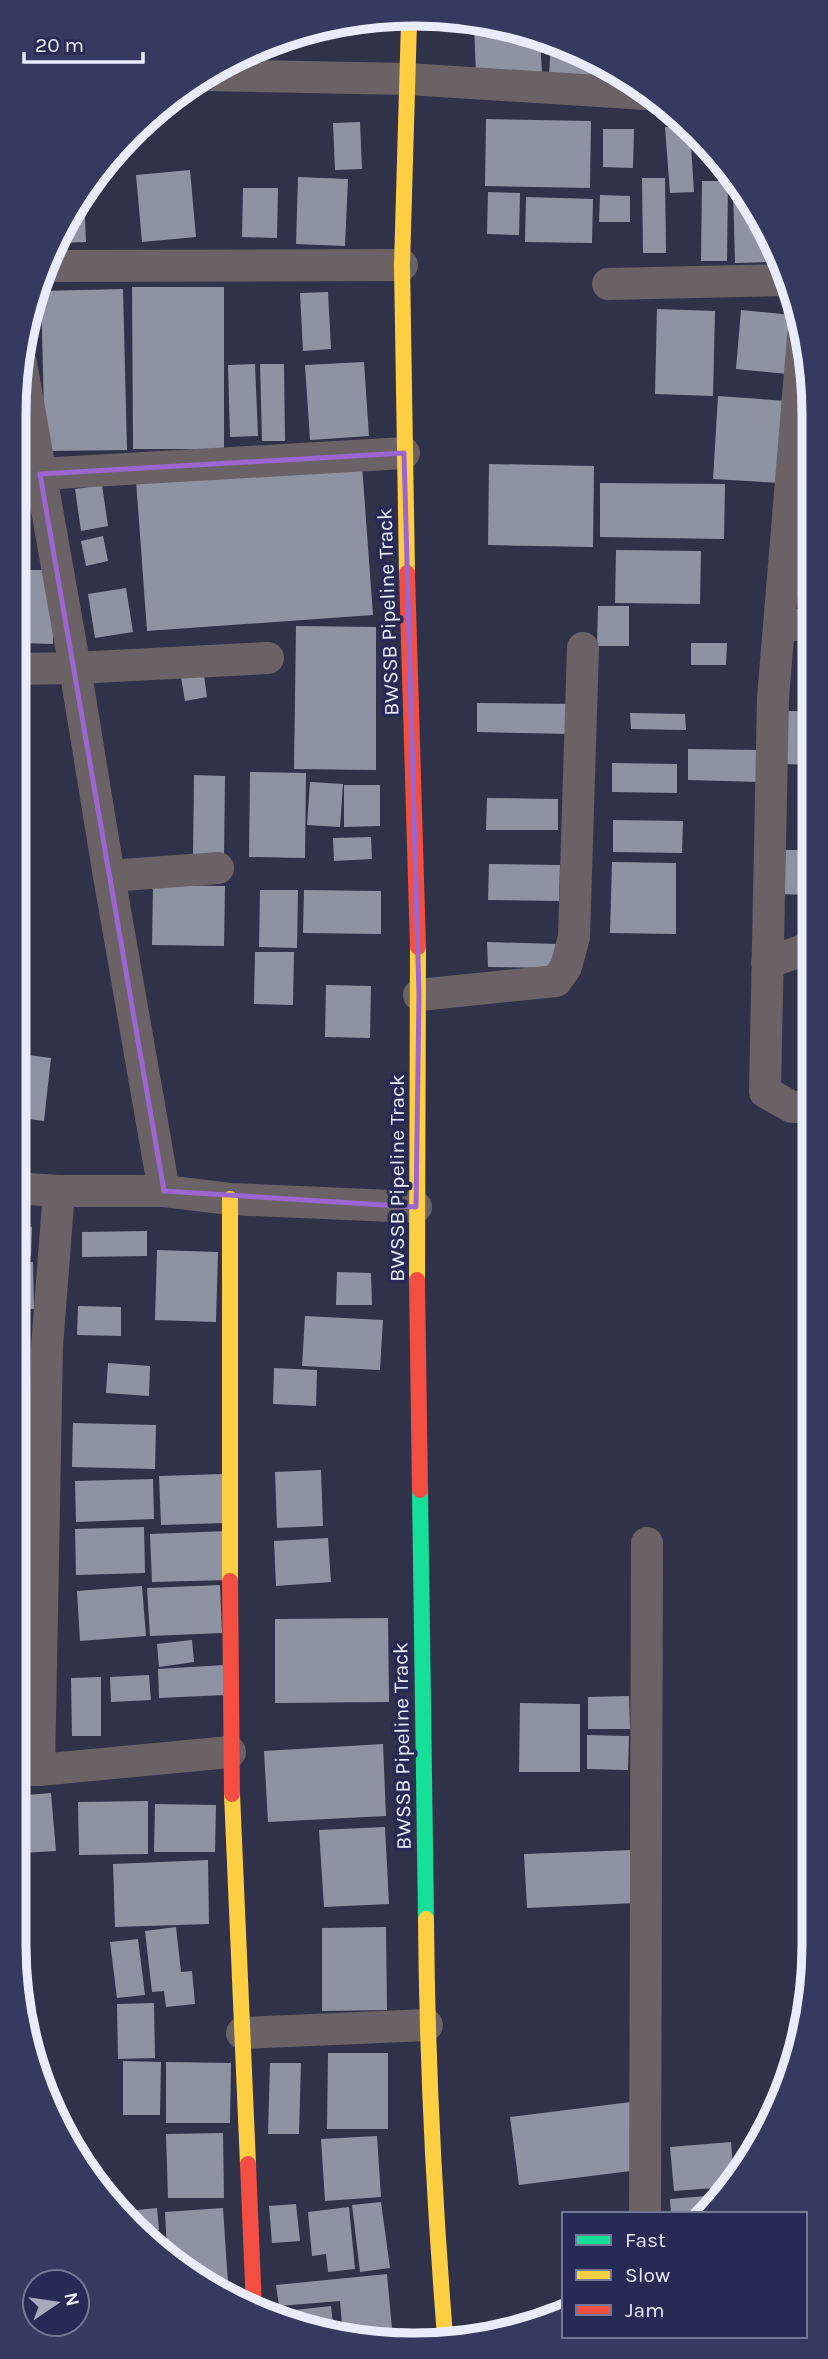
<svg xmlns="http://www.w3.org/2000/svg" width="828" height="2359" font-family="Karla,sans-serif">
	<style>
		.building { fill: #8e93a3 }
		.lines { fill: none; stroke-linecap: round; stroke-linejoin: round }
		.street { stroke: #6a6264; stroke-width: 32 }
		.fast { stroke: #16e098; stroke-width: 16 }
		.slow { stroke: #ffcf43; stroke-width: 16 }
		.jam { stroke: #f24e42; stroke-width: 16 }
		.marked { fill: none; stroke: #9c66d1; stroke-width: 5; stroke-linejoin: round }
		.labels { text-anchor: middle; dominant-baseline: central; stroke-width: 7; stroke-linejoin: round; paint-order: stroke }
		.street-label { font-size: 21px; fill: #e9ecfc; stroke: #262a54 }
		.rim { fill: none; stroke: #e9ecfc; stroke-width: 9 }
	</style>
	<rect width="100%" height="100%" fill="#30324a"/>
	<path class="building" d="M474,25L517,28L540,37L542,73L476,75Z
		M551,42L605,64L603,79L549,75Z
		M486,119L591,121L590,188L485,186Z
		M360,122L362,169L335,170L333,123Z
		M685,126L690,130L694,192L670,193L665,127Z
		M603,129H634L633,168L603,167Z
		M190,170L196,237L142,242L136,175Z
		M298,177L348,179L345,246L296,244Z
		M642,178H665L666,253H643Z
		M702,181H728L727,261H701Z
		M739,187L769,232L770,262L735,263L733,188Z
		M243,188H278L277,238L242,237Z
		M488,192L520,193L519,235L487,234Z
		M84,195L86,242L61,243L70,224Z
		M600,195L630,196V222H599Z
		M526,197L593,199L592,243L525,242Z
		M132,287H224V449H133Z
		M123,289L127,450L45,451L41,291Z
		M328,292L331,349L303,351L300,293Z
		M657,309L715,311L713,396L655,394Z
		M741,310L793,315L787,374L736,369Z
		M364,362L369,436L310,440L305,365Z
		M255,364L258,436L230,437L228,365Z
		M260,364H284L285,441H262Z
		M718,396L787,401L781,483L713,479Z
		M489,464L594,466L593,547L488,545Z
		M362,465L373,615L147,631L136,480Z
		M600,483L725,484L724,539L600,537Z
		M102,485L108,526L81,531L75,489Z
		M103,536L108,561L86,566L81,541Z
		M616,550L701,551L700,604L615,603Z
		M18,570H54L53,644L17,643Z
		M126,588L133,632L95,638L88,594Z
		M598,606H629V646H597Z
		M296,626L376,627V770L294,769Z
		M691,643H727L726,665H691Z
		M203,668L207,697L185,701L180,671Z
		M477,703L574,704V734L477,732Z
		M785,711H811V765L785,764Z
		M630,713L685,714L686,730L631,729Z
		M688,749L761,750V782L688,780Z
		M612,763L677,764V793L612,792Z
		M250,772L306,773L305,858L249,857Z
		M194,775L225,776L224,857L193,856Z
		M310,782L343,784L340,827L307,825Z
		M344,785H380V826L344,827Z
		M487,798L558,799V830H486Z
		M613,820L683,821L682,853L613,852Z
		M371,837L372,859L334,861L333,838Z
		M774,850H812V895L773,894Z
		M612,862L676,863V934L610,933Z
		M489,864L560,865L559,901L488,900Z
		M153,885L225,886L224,946L152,945Z
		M260,890H298L297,948L259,947Z
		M304,890L381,891V934L303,933Z
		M487,942L557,944V968L488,967Z
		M255,952H294L293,1005L254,1004Z
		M326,985L371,986L370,1038L325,1037Z
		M14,1053L51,1058L44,1121L14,1117Z
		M14,1227H32L31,1256L14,1255Z
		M147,1231V1256L82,1257V1232Z
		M157,1250L218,1252L216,1322L155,1320Z
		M14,1262H33L34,1309H14Z
		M337,1272L371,1273L372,1305H336Z
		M78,1306L121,1307V1336L77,1335Z
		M305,1316L383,1320L380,1370L302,1366Z
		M108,1363L150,1366L149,1396L106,1393Z
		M274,1368L317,1370L316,1406L273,1404Z
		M73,1423L156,1425L155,1469L72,1467Z
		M14,1468H25L27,1523L14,1524Z
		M321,1470L323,1526L277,1528L275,1472Z
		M224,1474L226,1523L161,1525L159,1476Z
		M153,1479L154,1519L76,1522L75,1481Z
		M144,1527L145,1573L76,1575L75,1529Z
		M14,1528H24L26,1584H14Z
		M228,1531L230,1580L152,1582L150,1534Z
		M328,1538L331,1582L276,1586L274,1541Z
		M220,1585L222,1633L150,1636L147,1588Z
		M142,1586L146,1636L80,1641L77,1591Z
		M388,1618L389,1702L275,1703V1619Z
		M192,1640L194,1662L159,1667L157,1644Z
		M224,1665L225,1695L159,1698L158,1669Z
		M149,1675L151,1700L111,1702L110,1677Z
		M101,1677V1736H72L71,1678Z
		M629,1696L630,1729H588V1697Z
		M520,1703L580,1704V1772H519Z
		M587,1735L629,1736L628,1770L587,1769Z
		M383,1744L386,1816L268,1822L264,1751Z
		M51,1793L56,1851L21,1853L16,1796Z
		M148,1801V1854L79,1855L78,1802Z
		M155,1804L216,1805L215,1852H154Z
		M385,1827L389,1904L324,1907L319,1830Z
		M633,1850L636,1903L527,1908L524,1854Z
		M208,1860L209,1924L115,1927L113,1864Z
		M176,1927L181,1972L192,1971L195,2004L166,2007L164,1991L152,1992L145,1931Z
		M386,1927L387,2010L322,2011V1928Z
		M138,1939L145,1995L117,1998L110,1942Z
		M154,2003L155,2058L118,2059L117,2004Z
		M328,2053H388V2129H327Z
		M123,2061L161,2062L160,2115H123Z
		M166,2062L231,2063L230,2123H166Z
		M270,2063H301L299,2134H268Z
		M631,2102L639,2170L519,2185L510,2117Z
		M223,2133L224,2198H168L166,2134Z
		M377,2136L381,2197L325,2201L321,2139Z
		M731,2142L734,2180L727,2187L674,2191L670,2147Z
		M718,2195L700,2214H671L670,2199Z
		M381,2202L390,2268L360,2272L352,2205Z
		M296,2204L300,2241L272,2243L269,2206Z
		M349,2207L355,2269L328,2272L326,2254L312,2256L308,2212Z
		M157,2208L159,2230L143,2231L117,2212Z
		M223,2208L229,2298L167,2250L165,2212Z
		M387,2274L393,2340L362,2342L343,2336L340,2301L279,2306L276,2285Z
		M331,2306L334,2333L285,2318V2311Z"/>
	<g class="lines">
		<path class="street" d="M205,75L407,79L646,94
			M50,266L402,265
			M608,284L786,280
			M803,336L773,698L765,1092L792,1107H812
			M21,363L75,668L109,876L164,1191
			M14,473L40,474L404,453
			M779,625H811
			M14,669L75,668L268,658
			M109,876L218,868
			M767,963L812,947
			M419,995L556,981L566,967L574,937L583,648
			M14,1188L59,1191H164L230,1199L416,1207
			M14,1770H39L230,1752
			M39,1770L47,1347L59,1191
			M242,2033L427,2025
			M645,2214L647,1543"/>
		<path class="fast" d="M420,1490L426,1919"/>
		<path class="slow" d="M407,573L402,265L409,21
			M230,1199V1581
			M417,1280L418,947
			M232,1794L248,2164
			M426,1919C427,2058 434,2197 445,2336"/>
		<path class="jam" d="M407,573L418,947
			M417,1280L420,1490
			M230,1581L232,1794
			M248,2164L254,2309"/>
	</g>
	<path class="marked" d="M404,453L419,995L416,1207L164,1191L40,474Z"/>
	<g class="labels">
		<g class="street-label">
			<text transform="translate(388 612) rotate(-92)">BWSSB Pipeline Track</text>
			<text transform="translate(397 1178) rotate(-90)">BWSSB Pipeline Track</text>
			<text transform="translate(402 1746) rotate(-91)">BWSSB Pipeline Track</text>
		</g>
	</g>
	<path d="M0 0H828V2359H0ZM414 26H414A388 388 0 0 1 802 414V1945A388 388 0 0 1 414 2333H414A388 388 0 0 1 26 1945V414A388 388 0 0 1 414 26Z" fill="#363a61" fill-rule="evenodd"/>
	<path class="rim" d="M414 26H414A388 388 0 0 1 802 414V1945A388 388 0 0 1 414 2333H414A388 388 0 0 1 26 1945V414A388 388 0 0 1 414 26Z"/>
	<rect x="562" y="2212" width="245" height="126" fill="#262a54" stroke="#747897" stroke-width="2"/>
	<rect x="576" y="2235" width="35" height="10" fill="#16e098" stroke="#747897" stroke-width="2"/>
	<text x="625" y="2247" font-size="21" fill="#e9ecfc">Fast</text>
	<rect x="576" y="2270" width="35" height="10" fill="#ffcf43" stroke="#747897" stroke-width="2"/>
	<text x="625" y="2282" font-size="21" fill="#e9ecfc">Slow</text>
	<rect x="576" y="2305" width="35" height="10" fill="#f24e42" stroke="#747897" stroke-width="2"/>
	<text x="625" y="2317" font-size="21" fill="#e9ecfc">Jam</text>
	<g transform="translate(56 2303) rotate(77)"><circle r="33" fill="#262a54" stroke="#747897" stroke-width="2"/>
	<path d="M0-5L12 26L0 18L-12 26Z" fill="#a8abbe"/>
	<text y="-10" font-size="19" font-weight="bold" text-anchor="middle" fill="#e9ecfc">N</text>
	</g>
	<path d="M24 52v10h119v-10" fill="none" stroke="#e9ecfc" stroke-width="3.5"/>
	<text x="35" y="52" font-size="21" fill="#e9ecfc" stroke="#262a54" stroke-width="5" paint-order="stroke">20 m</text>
</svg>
